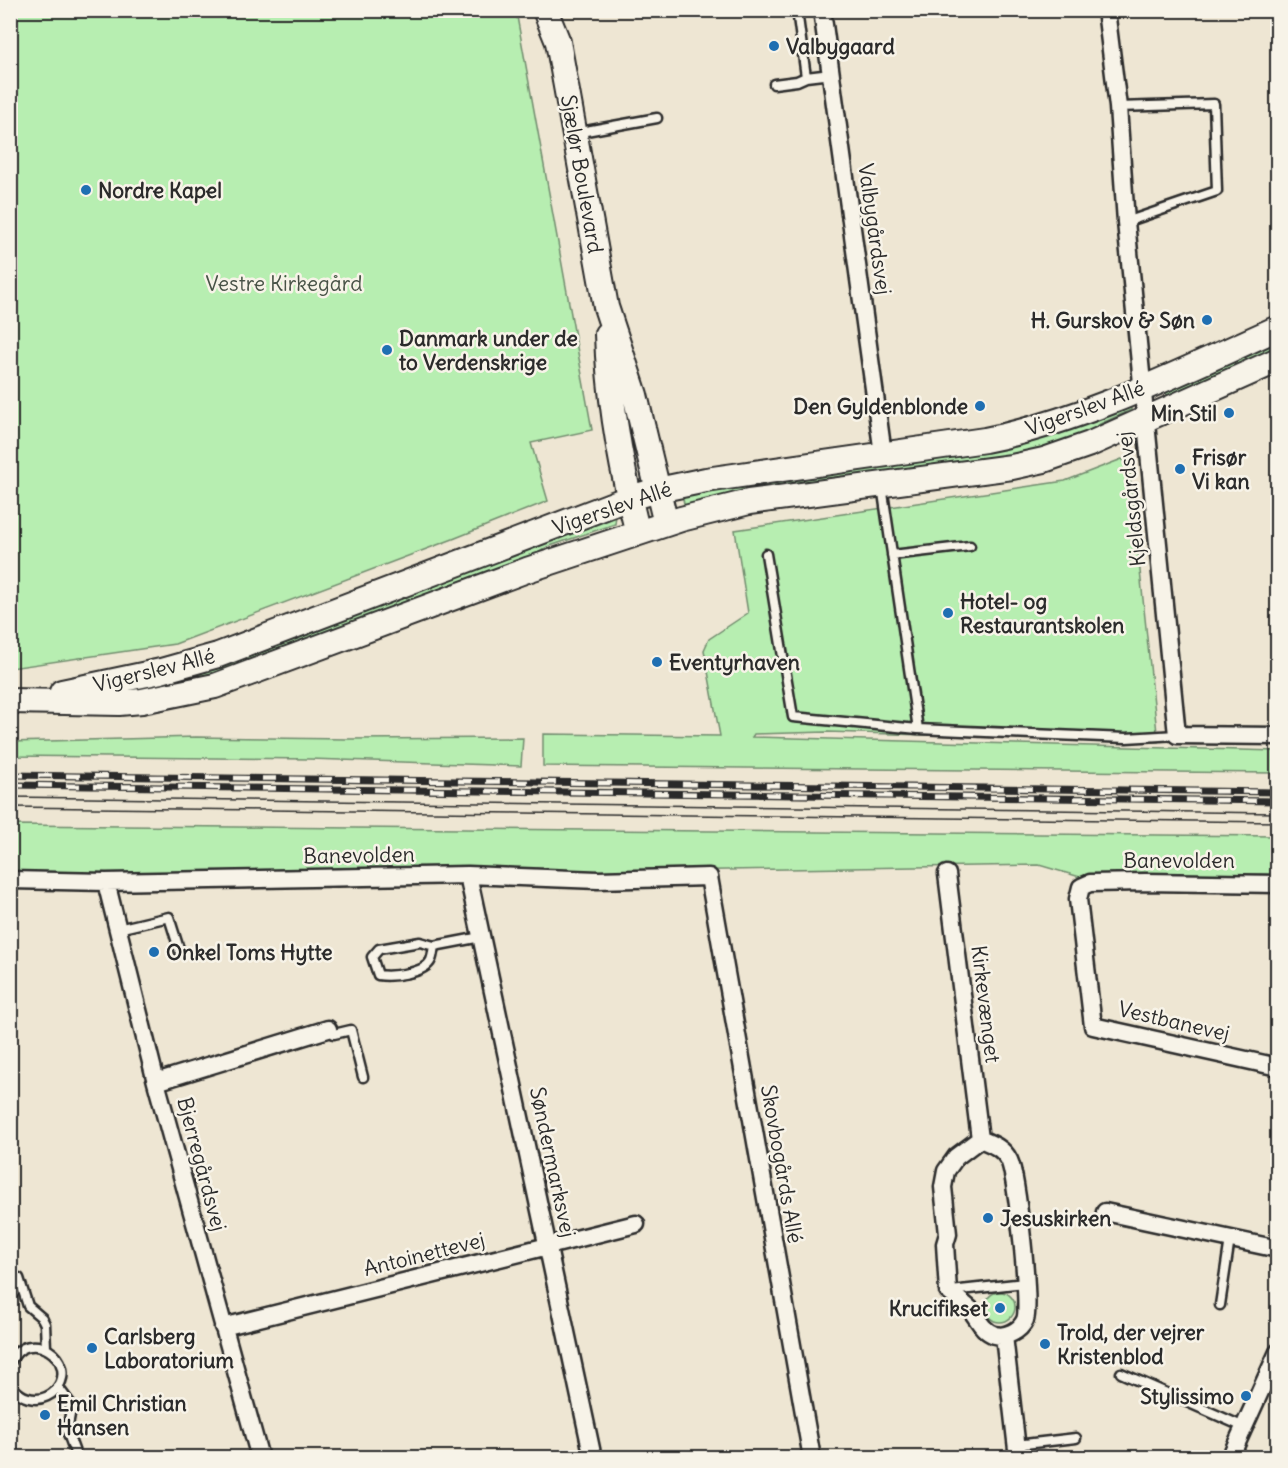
<svg xmlns="http://www.w3.org/2000/svg" width="1288" height="1468" font-family="Delius,sans-serif">
	<style>
		.green { fill: #b7eeb1; stroke: #718c6e; stroke-width: 1.5 }
		.lines { fill: none; stroke-linecap: round; stroke-linejoin: round }
		.lane-casing { stroke: #2b2b2b; stroke-width: 13 }
		.street-casing { stroke: #2b2b2b; stroke-width: 21 }
		.secondary-casing { stroke: #2b2b2b; stroke-width: 28 }
		.lane { stroke: #f7f3e8; stroke-width: 8 }
		.street { stroke: #f7f3e8; stroke-width: 16 }
		.secondary { stroke: #f7f3e8; stroke-width: 24 }
		.tram { stroke: #2b2b2b; stroke-width: 1.5 }
		.rail-casing { stroke: #2b2b2b; stroke-width: 7 }
		.rail { stroke: #f7f3e8; stroke-width: 4.5; stroke-dasharray: 14; stroke-linecap: butt }
		.poi-dot { fill: #1f6fb2; stroke: #f7f3e8; stroke-width: 2 }
		.labels { text-anchor: middle; dominant-baseline: central; stroke-width: 5; stroke-linejoin: round; paint-order: stroke }
		.poi-label { font-size: 21px; font-weight: bold; fill: #2b2b2b; stroke: #f7f3e8; text-anchor: start }
		.street-label { font-size: 21px; fill: #2b2b2b; stroke: #f7f3e8 }
		.park-label { font-size: 21px; fill: #475246; stroke: #f7f3e8 }
	</style>
	<rect width="100%" height="100%" fill="#eee6d3"/>
	<filter id="ink" filterUnits="userSpaceOnUse"><feTurbulence type="fractalNoise" baseFrequency=".0167" numOctaves="2"/><feDisplacementMap in="SourceGraphic" scale="12" xChannelSelector="R" yChannelSelector="G"/><feConvolveMatrix kernelMatrix="1 2 1 2 8 2 1 2 1" color-interpolation-filters="sRGB"/></filter>
	<g filter="url(#ink)">
		<path class="green" d="M10,11H516L592,430L531,443L548,501L453,539L175,644L11,668Z
			M1277,336V352L1168,401L1165,386Z
			M1131,402V410L1100,424L1081,439L1067,446L685,510L682,493Z
			M1122,459L1129,466L1158,742L827,732L754,734L752,737L1277,751V773L543,766V734L720,736L704,650L709,639L748,613L735,530L1065,481Z
			M616,515L615,524L547,547L529,559L206,678L175,683L174,677Z
			M196,737L347,739L523,738L521,766L310,759L11,756V742Z
			M10,825L1277,836L1278,874L1080,877L1039,865L667,871L11,873Z
			M985 1307a15 15 0 1 1 30 0a15 15 0 1 1-30 0Z"/>
		<g class="lines">
			<defs>
				<path id="lane" d="M797,10L806,77L831,74
					M774,84L797,81L806,77
					M1118,107L1214,104L1217,191L1126,222
					M575,133L657,118
					M882,486L918,729
					M766,554L793,717L918,729L1126,738L1177,735
					M892,555L970,546
					M118,929L169,917L180,952
					M434,946C433,950 433,956 431,960C425,974 390,977 378,975L372,957L379,949L420,942L434,946L481,937
					M328,1029L334,1034L351,1030L363,1077
					M19,1278L28,1306L42,1318L45,1324L46,1348
					M951,1291L1025,1283
					M1220,1305L1230,1239
					M10,1363C27,1324 81,1359 56,1390C51,1395 43,1399 36,1399C24,1399 15,1392 10,1382
					M1121,1373L1244,1427
					M58,1387L70,1403L71,1409L67,1431L77,1458
					M1016,1445L1076,1438"/>
				<path id="street" d="M822,10L883,454
					M1106,10L1118,107L1126,222L1177,735L1278,736
					M947,874L980,1139
					M468,875L593,1458
					M10,880L106,882L468,875L598,880L709,877L812,1458
					M106,882L156,1082L260,1458
					M1278,884L1145,882L1090,883L1081,887L1078,899L1093,1026L1278,1067
					M156,1082L328,1029
					M980,1139C992,1144 1003,1148 1009,1160C1017,1176 1031,1306 1025,1320C1020,1331 1006,1338 995,1335C982,1331 978,1318 970,1309C963,1303 955,1297 948,1291L945,1244L948,1234L943,1187L946,1171L956,1157Z
					M1105,1212L1278,1249
					M223,1327L636,1224
					M1004,1336L1018,1458
					M1230,1458L1278,1352"/>
				<path id="secondary" d="M545,10L558,42L606,307L635,395L666,524
					M607,334C609,401 621,468 638,533
					M62,692L161,671L218,655L629,498L658,490L706,480L985,440C1084,421 1186,369 1278,328
					M10,701L119,703L142,701L215,686L527,570L681,519L749,502L1012,467L1044,460L1090,444L1278,360"/>
			</defs>
			<use href="#lane" class="lane-casing"/>
			<use href="#street" class="street-casing"/>
			<use href="#secondary" class="secondary-casing"/>
			<use href="#lane" class="lane"/>
			<use href="#street" class="street"/>
			<use href="#secondary" class="secondary"/>
			<path class="tram" d="M10,797L1278,813
				M10,807L1278,822"/>
			<defs>
				<path id="rail" d="M10,775L1278,792
					M10,785L1278,801"/>
			</defs>
			<use href="#rail" class="rail-casing"/>
			<use href="#rail" class="rail"/>
		</g>
	</g>
	<g class="poi-dot">
		<circle cx="774" cy="46" r="6"/>
		<circle cx="86" cy="190" r="6"/>
		<circle cx="1207" cy="320" r="6"/>
		<circle cx="387" cy="350" r="6"/>
		<circle cx="980" cy="406" r="6"/>
		<circle cx="1229" cy="413" r="6"/>
		<circle cx="1180" cy="469" r="6"/>
		<circle cx="948" cy="613" r="6"/>
		<circle cx="657" cy="662" r="6"/>
		<circle cx="154" cy="952" r="6"/>
		<circle cx="988" cy="1218" r="6"/>
		<circle cx="1000" cy="1308" r="6"/>
		<circle cx="1045" cy="1344" r="6"/>
		<circle cx="92" cy="1348" r="6"/>
		<circle cx="1246" cy="1396" r="6"/>
		<circle cx="45" cy="1415" r="6"/>
	</g>
	<g class="labels">
		<g class="poi-label">
			<text x="786" y="46">Valbygaard</text>
			<text x="98" y="190">Nordre Kapel</text>
			<text x="1195" y="320" text-anchor="end">H. Gurskov &amp; Søn</text>
			<text x="399" y="338">Danmark under de<tspan x="399" dy="24">to Verdenskrige</tspan></text>
			<text x="968" y="406" text-anchor="end">Den Gyldenblonde</text>
			<text x="1217" y="413" text-anchor="end">Min Stil</text>
			<text x="1192" y="457">Frisør<tspan x="1192" dy="24">Vi kan</tspan></text>
			<text x="960" y="601">Hotel- og<tspan x="960" dy="24">Restaurantskolen</tspan></text>
			<text x="669" y="662">Eventyrhaven</text>
			<text x="166" y="952">Onkel Toms Hytte</text>
			<text x="1000" y="1218">Jesuskirken</text>
			<text x="988" y="1308" text-anchor="end">Krucifikset</text>
			<text x="1057" y="1332">Trold, der vejrer<tspan x="1057" dy="24">Kristenblod</tspan></text>
			<text x="104" y="1336">Carlsberg<tspan x="104" dy="24">Laboratorium</tspan></text>
			<text x="1234" y="1396" text-anchor="end">Stylissimo</text>
			<text x="57" y="1403">Emil Christian<tspan x="57" dy="24">Hansen</tspan></text>
		</g>
		<g class="street-label">
			<text transform="translate(582 174) rotate(80)">Sjælør Boulevard</text>
			<text transform="translate(875 229) rotate(82)">Valbygårdsvej</text>
			<text transform="translate(1085 408) rotate(-20)">Vigerslev Allé</text>
			<text transform="translate(1131 499) rotate(-96)">Kjeldsgårdsvej</text>
			<text transform="translate(612 508) rotate(-19)">Vigerslev Allé</text>
			<text transform="translate(154 670) rotate(-14)">Vigerslev Allé</text>
			<text transform="translate(359 855) rotate(-1)">Banevolden</text>
			<text x="1179" y="860">Banevolden</text>
			<text transform="translate(986 1004) rotate(83)">Kirkevænget</text>
			<text transform="translate(1174 1021) rotate(13)">Vestbanevej</text>
			<text transform="translate(553 1162) rotate(78)">Søndermarksvej</text>
			<text transform="translate(202 1164) rotate(75)">Bjerregårdsvej</text>
			<text transform="translate(782 1164) rotate(80)">Skovbogårds Allé</text>
			<text transform="translate(424 1254) rotate(-14)">Antoinettevej</text>
		</g>
		<g class="park-label">
			<text x="284" y="283">Vestre Kirkegård</text>
		</g>
	</g>
	<rect width="1288" height="1468" fill="none" stroke="#f7f3e8" stroke-width="36"/>
	<rect x="18" y="18" width="1252" height="1432" fill="none" stroke="#2b2b2b" stroke-width="2" filter="url(#ink)"/>
</svg>
